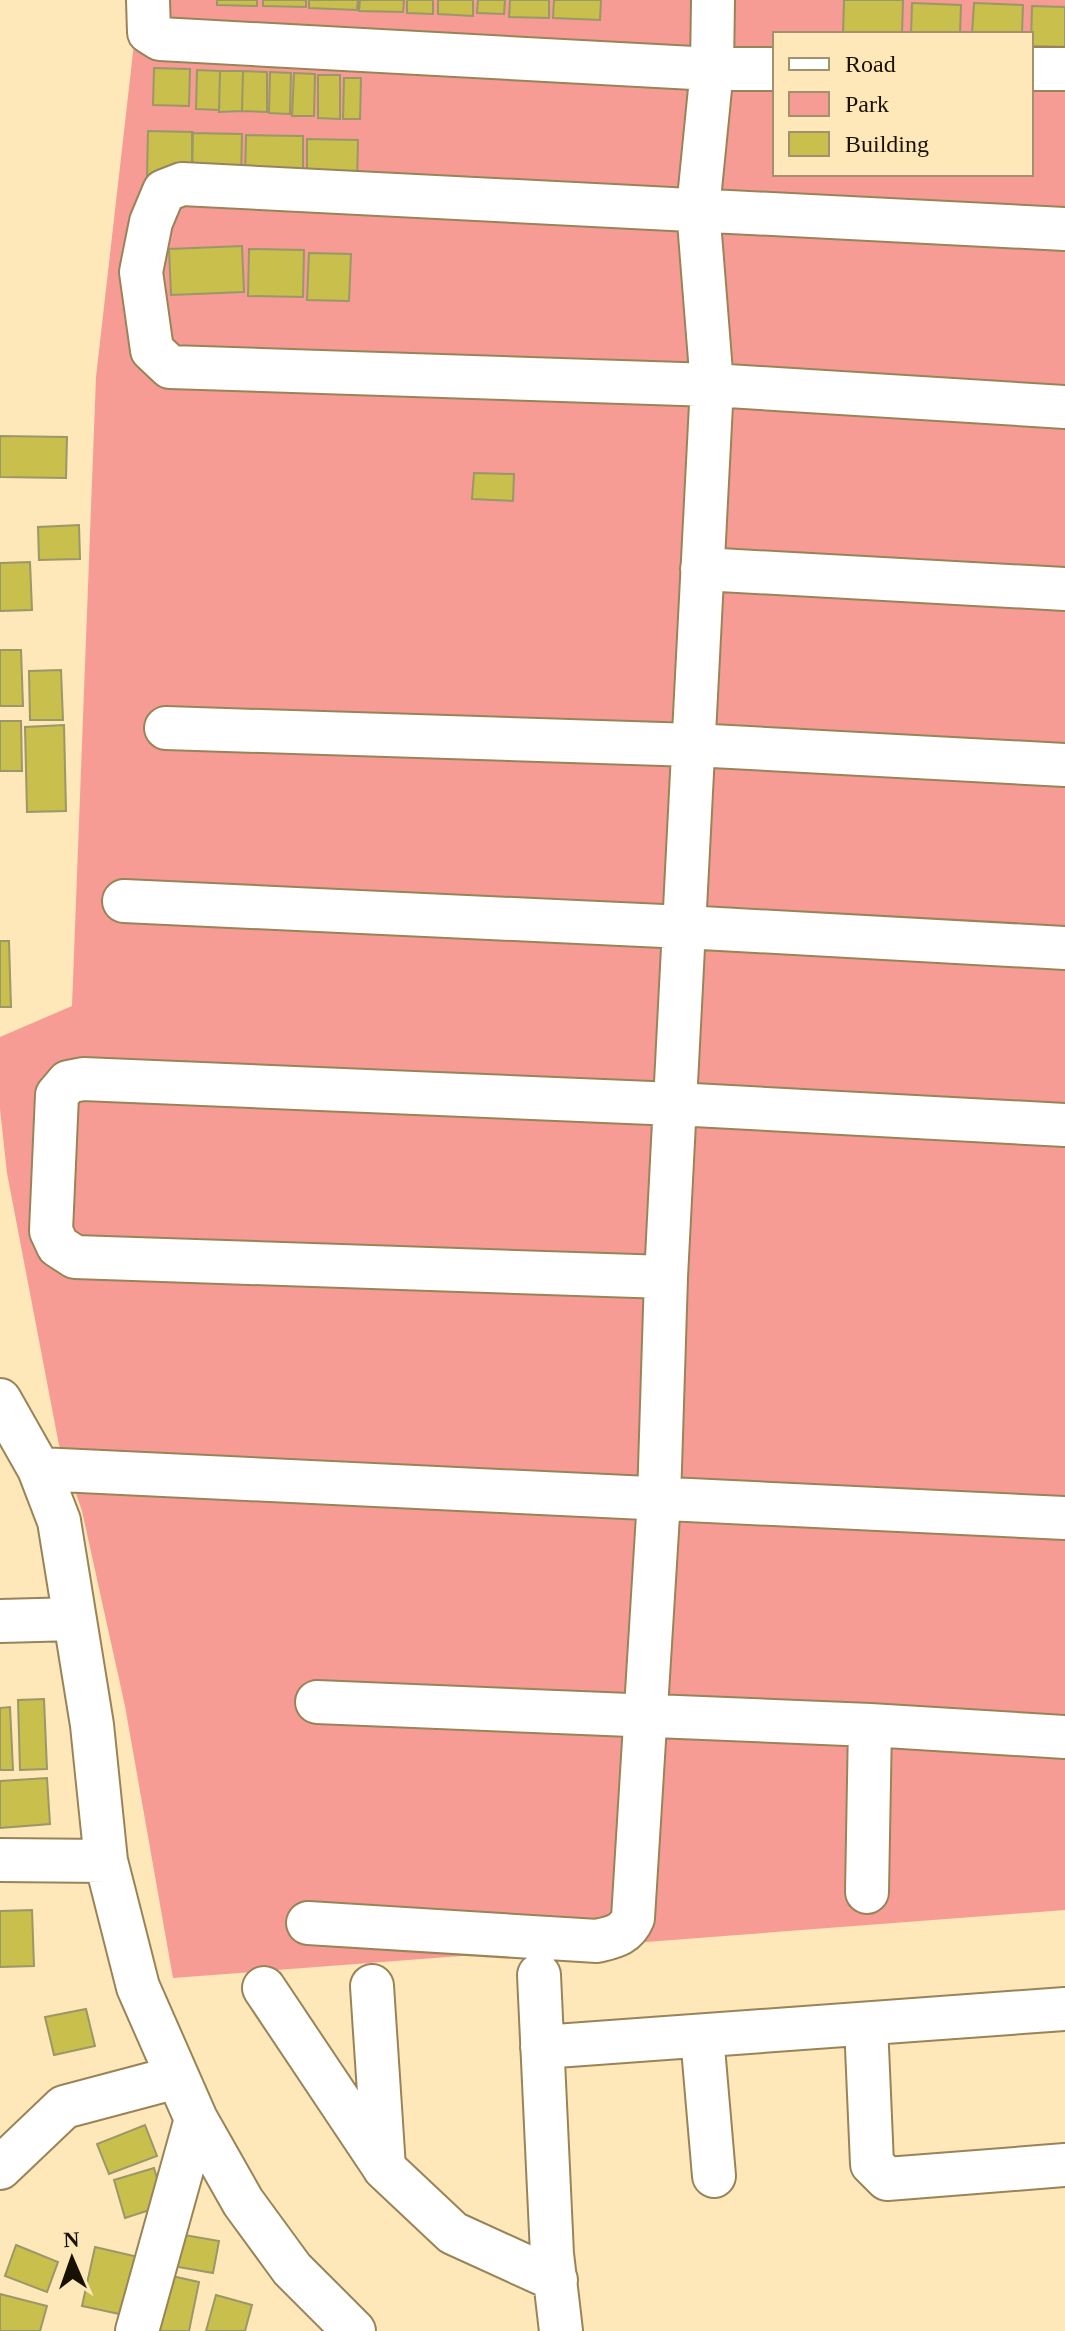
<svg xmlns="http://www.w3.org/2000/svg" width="1065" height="2331" font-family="'Times New Roman',serif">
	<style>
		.green { fill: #f69c95; fill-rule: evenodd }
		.building { fill: #c8bf4c; stroke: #9b9768; stroke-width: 2 }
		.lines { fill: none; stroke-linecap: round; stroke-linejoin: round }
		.street-casing { stroke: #998458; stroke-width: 46 }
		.street { stroke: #fff; stroke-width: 42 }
	</style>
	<rect width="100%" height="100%" fill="#fee7b8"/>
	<path class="green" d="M139,0H1065V1910L173,1978L125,1706L82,1511L59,1445L7,1173L0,1109V1037L72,1006L96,377ZM775,34H1031V174H775Z"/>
	<path class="building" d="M217,0H257V6L217,5Z
		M263,0H306V7L263,6Z
		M309,0H358L357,10L309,8Z
		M360,0H404L403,12L359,11Z
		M407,0H433V14L407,13Z
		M438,0H473V16L438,14Z
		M478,0H505L504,14L477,13Z
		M510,0H549V18L509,17Z
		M554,0H601L600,20L553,18Z
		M844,0H903L902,34H843Z
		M912,3L961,5L960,34H911Z
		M974,3L1023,5L1022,34H972Z
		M1032,6L1065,7V47L1031,46Z
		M154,68L190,69L189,106L153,105Z
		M197,70L220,71L219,110L196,109Z
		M220,71H243L242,111L219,112Z
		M243,71L267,72V112L242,111Z
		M270,72L291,73L290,114L269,113Z
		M294,73L315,74L314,116H292Z
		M318,75H340V119L318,118Z
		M344,78H361L360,119H343Z
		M148,131L193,132L192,177H147Z
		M192,133L242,134L241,179L192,178Z
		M246,135L303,136V182L245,181Z
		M307,139L358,140L357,185L307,184Z
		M242,246L244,292L171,295L169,249Z
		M249,249L304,250L303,297L248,296Z
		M309,253L351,254L349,301L307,300Z
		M0,436L67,437L66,478L0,477Z
		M474,473L514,474L513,501L472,499Z
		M79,525L80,559L39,560L38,527Z
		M30,562L32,610L0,611V563Z
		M0,650H21L23,706H0Z
		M61,670L63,720H30L29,671Z
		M0,721H21L22,771H0Z
		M64,725L66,811L27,812L25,727Z
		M0,941H9L11,1007H0Z
		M44,1699L47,1769L20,1770L18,1700Z
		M10,1707L13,1770H0V1708Z
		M47,1778L50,1824L0,1828V1781Z
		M32,1910L34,1966L0,1967V1911Z
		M86,2009L95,2046L54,2055L45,2017Z
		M145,2125L157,2156L109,2174L97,2144Z
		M154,2168L165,2205L125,2218L114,2180Z
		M173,2233L219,2241L213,2273L167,2265Z
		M16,2245L58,2262L47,2292L5,2276Z
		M95,2247L151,2260L138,2318L82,2306Z
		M163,2274L199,2282L189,2331H151Z
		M0,2294L47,2306L40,2331H0Z
		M216,2295L252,2305L245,2331H206Z"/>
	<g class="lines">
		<defs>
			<path id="street" d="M148,0L149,32L160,39L712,69H775
				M1031,69H1065
				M1065,229L182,184L164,191L151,222L141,272L152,350L170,367L712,385L1065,407
				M702,569L1065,589
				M166,728L693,745L1065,765
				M124,901L684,927L1065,948
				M666,1277L75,1257L58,1246L51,1231L57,1095L68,1082L83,1079L675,1104L1065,1125
				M0,1400L39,1469L59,1521L92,1725L106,1861L138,1987L196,2119L243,2202L292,2269L354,2331
				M39,1469L1065,1518
				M0,1621L75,1619
				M317,1702L870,1725L1065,1737
				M0,1860L106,1861
				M867,1892L870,1725
				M308,1923L597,1941C613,1937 626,1935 633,1918L659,1499L666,1277L712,385L698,209L712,69L713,0
				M539,1975L552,2254L561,2331
				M372,1986L384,2168
				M264,1988L385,2169L453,2233L556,2280
				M866,2024L872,2164L887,2179L1065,2165
				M702,2036L714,2176
				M542,2047L1065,2009
				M0,2168L64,2107L177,2077
				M137,2331L196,2119"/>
		</defs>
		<use href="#street" class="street-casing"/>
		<use href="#street" class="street"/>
	</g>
	<rect x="773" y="32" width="260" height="144" fill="#fee7b8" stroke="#a2916f" stroke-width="2"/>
	<rect x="789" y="58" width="40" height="12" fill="#ffffff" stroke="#a2916f" stroke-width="2"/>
	<text x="845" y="72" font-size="24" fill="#181001">Road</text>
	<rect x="789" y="92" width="40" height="24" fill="#f69c95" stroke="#a2916f" stroke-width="2"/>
	<text x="845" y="112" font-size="24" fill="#181001">Park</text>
	<rect x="789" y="132" width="40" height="24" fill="#c8bf4c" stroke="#a2916f" stroke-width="2"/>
	<text x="845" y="152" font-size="24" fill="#181001">Building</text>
	<g transform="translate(72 2259) rotate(358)" stroke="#fee7b8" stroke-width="6" paint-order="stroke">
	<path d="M0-6L14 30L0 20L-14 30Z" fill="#181001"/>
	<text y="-12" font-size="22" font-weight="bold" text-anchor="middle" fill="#181001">N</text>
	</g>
</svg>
